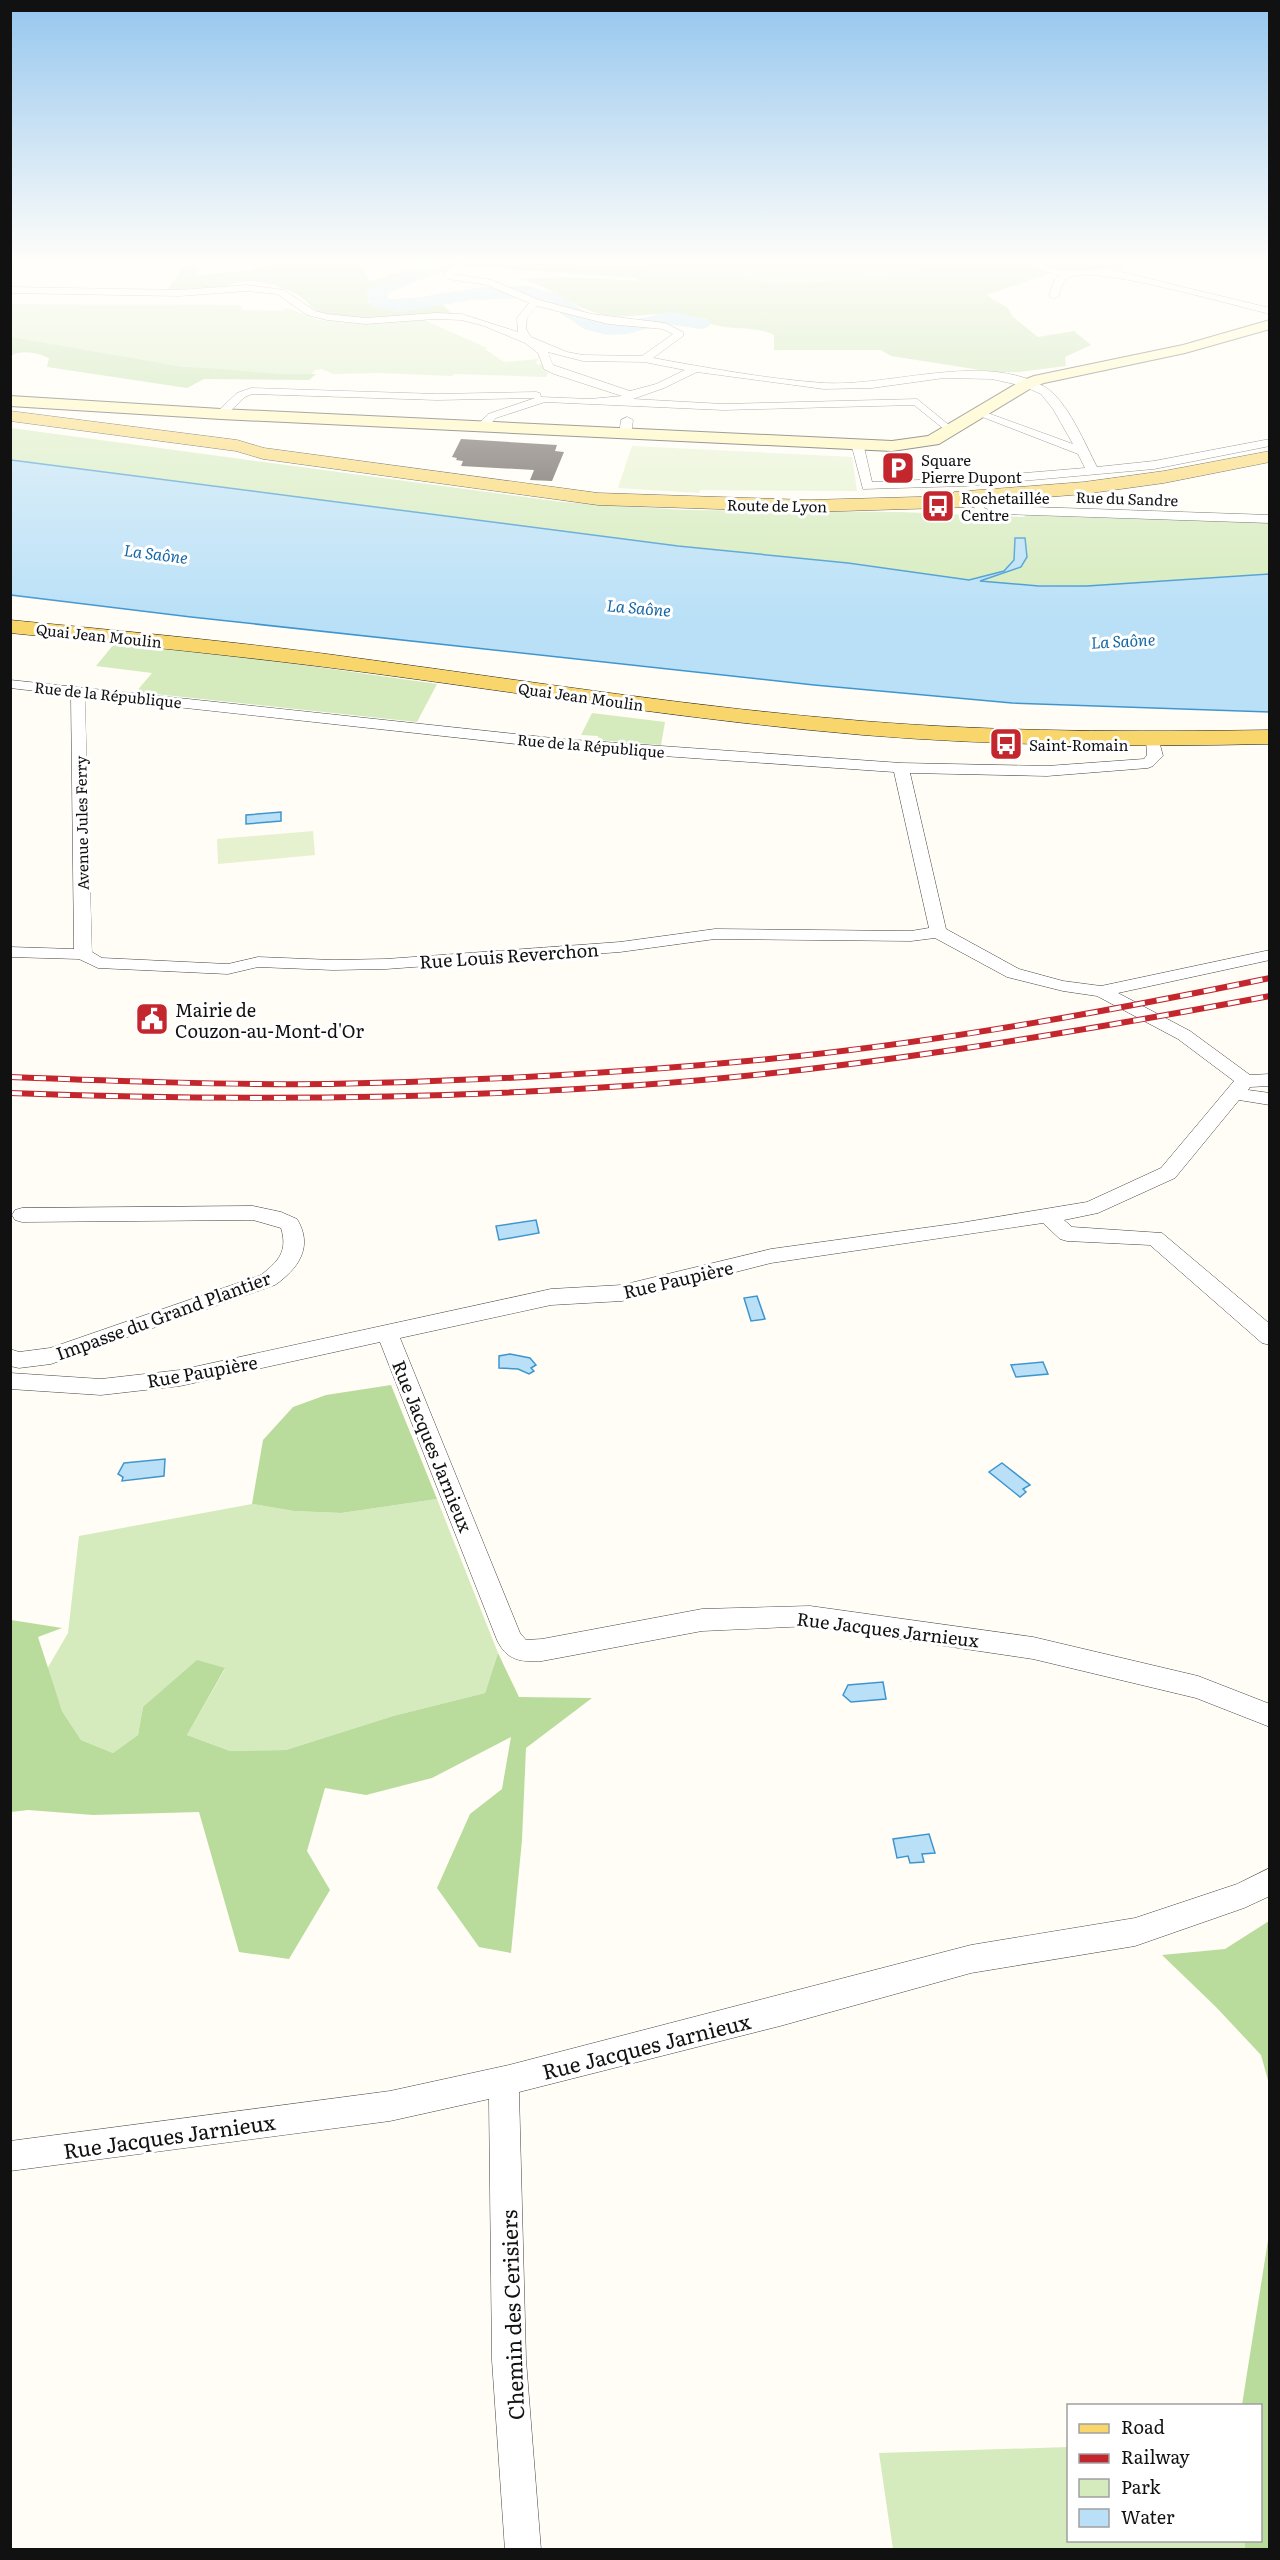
<svg xmlns="http://www.w3.org/2000/svg" width="1280" height="2560" font-family="Literata,serif">
	<style>
		.green { fill: #d5ebbd }
		.forest { fill: #b9dc9c }
		.pitch { fill: #e6f2cf }
		.water { fill: #b9e0f7; stroke: #3f96cf; stroke-width: 1.5 }
		.lines { fill: none; stroke-linecap: round; stroke-linejoin: round }
		.river { fill: #b9e0f7; fill-rule: evenodd }
		.building { fill: #5a524d }
		.street-casing { stroke: #444; stroke-width: 1 }
		.secondary-casing { stroke: #333; stroke-width: 2 }
		.primary-casing { stroke: #222; stroke-width: 1 }
		.street { fill: #fff; fill-rule: evenodd }
		.secondary { fill: #fff6b0; fill-rule: evenodd }
		.primary { fill: #f9d66b; fill-rule: evenodd }
		.rail-casing { stroke: #c4262e; stroke-width: 6 }
		.rail { stroke: #fff; stroke-width: 4; stroke-dasharray: 12; stroke-linecap: butt }
		.labels { text-anchor: middle; dominant-baseline: central; stroke-width: 6; stroke-linejoin: round; paint-order: stroke }
		.far-poi-label { font-size: 15px; fill: #111; stroke: #fff; text-anchor: start }
		.far-street-label { font-size: 15px; fill: #111; stroke: #fff }
		.far-water-label { font-size: 16px; font-style: italic; fill: #1768a6; stroke: #fff }
		.street-label { font-size: 18px; fill: #111; stroke: #fff }
		.poi-label { font-size: 18px; fill: #111; stroke: #fff; text-anchor: start }
		.near-street-label { font-size: 21px; fill: #111; stroke: #fff }
	</style>
	<rect width="100%" height="100%" fill="#fffdf5"/>
	<path class="green" d="M560,264H920V272L882,278L773,285L723,273L618,271Z
		M11,304L241,305L243,310L280,311L288,308L318,320L347,323L379,324L424,320L487,348L485,349L504,362L538,359L536,364L544,365L548,373L546,377L454,374L452,376L379,373L333,374L322,369L315,370L307,380H301L182,366L162,369L11,344Z
		M11,428L562,502L685,510L899,512L1025,517L1024,513L1269,521V574L1087,586L996,584L848,563L678,546L11,460Z
		M114,644L261,659L437,684L417,722L136,692L152,673L96,666Z
		M592,713L665,722L661,745L598,740V736L581,735Z
		M437,1499L498,1653L485,1693L393,1716L286,1750L230,1751L187,1735L225,1669L143,1707L138,1735L113,1753L81,1740L62,1711L47,1669L68,1633L79,1536L252,1504L294,1511L341,1513Z
		M1068,2447V2540L1245,2541V2549H893L879,2453Z"/>
	<path class="forest" d="M270,264H360L370,281L419,267L410,264H560L618,271L723,273L773,285L882,278L920,273V264H1123L1120,267L1047,274L986,295L1008,308L1013,317L1038,337L1074,331L1091,345L1065,357L1066,366L1019,372H993L891,356L881,350H774V335C755,326 735,330 715,325C701,322 688,316 674,315C651,312 628,319 605,315C572,309 552,286 520,279L567,277L638,281L637,278L464,266L369,289L368,303L440,302L452,314C416,312 345,326 315,310C311,308 309,303 305,300C288,286 247,274 227,286L167,290L184,266H200L197,275L247,271Z
		M11,337L177,366L281,374H316L309,380L204,379L187,388L47,367L49,358C37,353 22,349 11,356Z
		M391,1385L437,1499L341,1513L294,1511L252,1504L263,1440L293,1407L326,1395Z
		M11,1620L62,1628L38,1637L62,1711L81,1740L113,1753L138,1735L143,1707L197,1660L225,1668L187,1735L230,1751L286,1750L393,1716L485,1693L498,1653L519,1697L592,1698L526,1748L522,1840L511,1953L479,1947L437,1888L470,1814L502,1789L511,1737L432,1778L366,1795L325,1788L307,1851L330,1890L289,1959L239,1952L199,1812L93,1815L28,1810L11,1812Z
		M1269,1921V2084L1261,2055L1216,2007L1162,1955L1225,1949Z
		M1269,2234V2549H1245V2541L1260,2540V2406L1242,2405Z"/>
	<path class="pitch" d="M632,446L852,457L857,491L700,490L699,493L618,488Z
		M313,831L315,855L218,864L217,839Z"/>
	<path class="water" d="M413,264L447,265C431,271 387,282 379,296H371L372,291L378,287L430,266Z
		M11,460L678,546L848,563L969,580L1004,571L1014,560L1015,538H1025L1027,557L1021,567L980,581L1039,586H1087L1269,574V712L1012,703L814,685L191,617L11,595Z
		M281,812V821L246,824V815Z
		M536,1220L539,1233L499,1240L496,1226Z
		M757,1296L765,1319L751,1321L744,1298Z
		M510,1354L530,1358L536,1365L531,1368L534,1371L529,1374L518,1369L499,1368V1356Z
		M1043,1362L1048,1374L1016,1377L1011,1365Z
		M165,1459L164,1476L122,1481L123,1477L118,1474L124,1463Z
		M1002,1463L1030,1485L1023,1489L1026,1492L1020,1497L989,1472Z
		M883,1682L886,1699L851,1702L843,1695L848,1685Z
		M929,1834L935,1853L922,1854L924,1862L910,1863L908,1856L897,1858L893,1839Z"/>
	<g class="lines">
		<path class="river" d="M414,264H446L448,266L445,270L390,292L387,295L388,299L414,298L483,287L527,286L558,294L591,316L607,323H620L670,312L708,319L711,323L708,327L701,329L665,324L627,334L607,335L584,329L544,302L527,298L472,300L400,312L372,307L366,293L369,289L416,268Z"/>
	</g>
	<path class="building" d="M461,439L557,445L555,451L564,452L552,481L530,480L534,470L461,466L463,461L456,460L457,458L452,457Z"/>
	<g class="lines">
		<defs>
			<path id="street" d="M454,264H465L454,274L492,280L539,300L592,314L665,323L683,332V336L653,358C709,368 767,379 824,383C891,387 984,351 1045,387C1067,400 1085,444 1097,467L1154,461L1270,439V446L1154,469L965,486L863,489L852,447L858,443L864,447L872,482L965,478L1085,468L1078,454L972,413L978,410L982,411L1073,444L1053,409L1041,394L1023,386L992,379L944,378L872,388L824,389L697,372L664,388L633,399L723,404L917,399L954,429L956,431L950,434L914,405L723,410L545,402L496,418L485,430L481,431L475,428L488,414L535,398L437,400L252,394L245,397L225,416L221,417L215,414L217,412L237,393L251,388L437,394L536,392L540,393L541,397L590,399L622,396L554,374L544,369L538,353L525,343L484,326L462,320L435,319L366,324L327,320L307,315L277,294L247,291L179,296L10,293V287L179,290L247,285L284,290L315,311L327,314L366,318L435,313L462,314L518,332L517,318L529,303L487,285L448,279L443,274ZM537,306L608,324L663,329L673,334L642,356L583,355L567,352L531,337L526,329L527,318ZM548,352L583,361L644,362L685,370L656,384L630,391L553,365Z
				M1025,264H1039L1058,270L1109,269L1270,308V314C1235,306 1095,265 1070,277C1062,281 1061,288 1059,296L1054,299L1049,296L1054,280L1059,276Z
				M627,417L633,420L631,435L625,438L619,435L621,420Z
				M982,493C989,495 995,503 1004,506L1270,515V523L1003,514L985,508L976,497Z
				M10,680L562,739L901,763L1047,766L1144,759L1147,755L1146,740L1153,736L1158,737L1163,756L1153,766L1148,768L1047,776L910,773L946,929L1019,969L1063,981L1101,986L1270,950V960L1118,993L1190,1031L1250,1075L1270,1074V1086L1250,1087L1248,1090L1270,1093V1105L1239,1100L1175,1178L1098,1213L1064,1220L1072,1227L1162,1233L1270,1324V1345L1262,1343L1150,1245L1067,1241L1060,1239L1043,1223L771,1263L622,1301L551,1305L400,1338L520,1633L526,1640L542,1639L702,1609L810,1606L1033,1637L1198,1676L1270,1704V1727L1196,1698L1033,1659L810,1626L702,1631L542,1661C521,1662 507,1661 497,1640L380,1342L180,1386L101,1395L10,1389V1373L101,1379L180,1370L551,1289L622,1285L771,1249L960,1223L1087,1202L1161,1168L1234,1081L1178,1039L1097,996L1063,991L1007,977L935,938L911,941L715,939L620,952L386,969L333,970L258,967L228,974L98,968L79,959L10,957V947L74,949L71,695L10,688ZM85,697L562,749L894,772L929,928L911,931L715,929L620,942L386,959L333,960L258,957L228,964L102,958L92,952Z
				M253,1206L281,1212L297,1219C314,1247 298,1269 275,1285L51,1364L19,1368L10,1366V1349L19,1352L50,1348L261,1275C279,1261 288,1251 281,1228L253,1220L22,1222L15,1220L12,1215L15,1210L22,1208Z
				M1270,1868V1896L1244,1908L1135,1946L971,1973L780,2026L519,2092L526,2360L541,2550H505L492,2360L489,2099L390,2121L10,2171V2141L390,2091L509,2065L971,1945L1135,1918L1237,1884Z"/>
			<path id="secondary" d="M1270,320V329L1185,353L1044,383L1033,387L939,444L892,451L221,419L10,406V396L221,409L892,441L928,436L1021,381L1034,376L1183,345Z"/>
			<path id="primary" d="M10,411L237,440L264,448L598,493L809,500L952,496L954,492L1084,482L1164,471L1270,451V462L1164,483L1084,494L986,502L974,507L809,512L598,505L263,459L236,451L10,421Z
				M10,620C131,632 251,643 371,660C535,682 698,708 863,721C998,732 1134,732 1270,730V744C1134,747 998,746 863,735C698,721 535,695 371,673C251,657 131,645 10,633Z"/>
		</defs>
		<use href="#street" class="street-casing"/>
		<use href="#secondary" class="secondary-casing"/>
		<use href="#primary" class="primary-casing"/>
		<use href="#street" class="street"/>
		<use href="#secondary" class="secondary"/>
		<use href="#primary" class="primary"/>
		<defs>
			<path id="rail" d="M10,1077C116,1081 222,1085 328,1084C486,1081 642,1072 799,1056C957,1039 1114,1010 1270,978
				M10,1093C222,1101 429,1100 640,1085C852,1070 1061,1035 1270,996"/>
		</defs>
		<use href="#rail" class="rail-casing"/>
		<use href="#rail" class="rail"/>
	</g>
	<linearGradient id="sky" x2="0" y2="1"><stop stop-color="#95c6ee"/><stop offset="0.42" stop-color="#fffefa"/><stop offset="1" stop-color="#fffefa" stop-opacity="0"/></linearGradient>
	<rect width="1280" height="622" fill="url(#sky)"/>
	<defs>
		<symbol id="parking-square" viewBox="-11 -11 22 22"><rect x="-9" y="-9" width="18" height="18" rx="4" fill="#c4262e" stroke="#fff"/><path d="M-3.5-5.5H1a3.5 3.5 0 0 1 0 7H-1V5.5H-3.5ZM-1-3.4V-.6H.8a1.4 1.4 0 0 0 0-2.8Z" fill="#fff"/></symbol>
		<symbol id="bus-square" viewBox="-11 -11 22 22"><rect x="-9" y="-9" width="18" height="18" rx="4" fill="#c4262e" stroke="#fff"/><path d="M-5-6H5V4H4V6H2V4H-2V6H-4V4H-5ZM-3.5-4V0h7V-4ZM-3.5 1.2v1.5H-2V1.2ZM2 1.2v1.5H3.5V1.2Z" fill="#fff"/></symbol>
		<symbol id="civic-square" viewBox="-11 -11 22 22"><rect x="-9" y="-9" width="18" height="18" rx="4" fill="#c4262e" stroke="#fff"/><path d="M-.6-6.5H3V-4.5H.6V-3L4-1V1h2V6H-6V1h2V-1L-.6-3ZM-1.2 2.5V6h2.4V2.5Z" fill="#fff"/></symbol>
	</defs>
	<g fill-rule="evenodd">
		<use href="#parking-square" x="879" y="449" width="38" height="38"/>
		<use href="#bus-square" x="919" y="487" width="38" height="38"/>
		<use href="#bus-square" x="987" y="725" width="38" height="38"/>
		<use href="#civic-square" x="133" y="1000" width="38" height="38"/>
	</g>
	<g class="labels">
		<g class="far-poi-label">
			<text x="921" y="459">Square<tspan x="921" dy="17">Pierre Dupont</tspan></text>
			<text x="961" y="497">Rochetaillée<tspan x="961" dy="17">Centre</tspan></text>
			<text x="1029" y="744">Saint-Romain</text>
		</g>
		<g class="far-street-label">
			<text transform="translate(1127 498) rotate(2)">Rue du Sandre</text>
			<text transform="translate(777 505) rotate(1)">Route de Lyon</text>
			<text transform="translate(99 635) rotate(6)">Quai Jean Moulin</text>
			<text transform="translate(108 694) rotate(6)">Rue de la République</text>
			<text transform="translate(581 696) rotate(8)">Quai Jean Moulin</text>
			<text transform="translate(591 745) rotate(5)">Rue de la République</text>
			<text transform="translate(81 823) rotate(-91)">Avenue Jules Ferry</text>
		</g>
		<g class="far-water-label">
			<text transform="translate(156 553) rotate(7)">La Saône</text>
			<text transform="translate(639 607) rotate(5)">La Saône</text>
			<text transform="translate(1123 640) rotate(-3)">La Saône</text>
		</g>
		<g class="street-label">
			<text transform="translate(509 955) rotate(-4)">Rue Louis Reverchon</text>
			<text transform="translate(678 1279) rotate(-13)">Rue Paupière</text>
			<text transform="translate(163 1315) rotate(-20)">Impasse du Grand Plantier</text>
			<text transform="translate(202 1371) rotate(-10)">Rue Paupière</text>
			<text transform="translate(433 1446) rotate(68)">Rue Jacques Jarnieux</text>
			<text transform="translate(888 1629) rotate(7)">Rue Jacques Jarnieux</text>
		</g>
		<g class="poi-label">
			<text x="175" y="1009">Mairie de<tspan x="175" dy="21">Couzon-au-Mont-d'Or</tspan></text>
		</g>
		<g class="near-street-label">
			<text transform="translate(646 2045) rotate(-14)">Rue Jacques Jarnieux</text>
			<text transform="translate(169 2135) rotate(-8)">Rue Jacques Jarnieux</text>
			<text transform="translate(511 2315) rotate(-92)">Chemin des Cerisiers</text>
		</g>
	</g>
	<rect width="1280" height="2560" fill="none" stroke="#111111" stroke-width="24"/>
	<rect x="1067" y="2404" width="195" height="138" fill="#ffffff" stroke="#a0a0a0" stroke-width="1.5"/>
	<rect x="1079" y="2424" width="30" height="9" fill="#f9d66b" stroke="#a0a0a0" stroke-width="1.5"/>
	<text x="1121" y="2434" font-size="18" fill="#111111">Road</text>
	<rect x="1079" y="2454" width="30" height="9" fill="#c4262e" stroke="#a0a0a0" stroke-width="1.5"/>
	<text x="1121" y="2464" font-size="18" fill="#111111">Railway</text>
	<rect x="1079" y="2479" width="30" height="18" fill="#d5ebbd" stroke="#a0a0a0" stroke-width="1.5"/>
	<text x="1121" y="2494" font-size="18" fill="#111111">Park</text>
	<rect x="1079" y="2509" width="30" height="18" fill="#b9e0f7" stroke="#a0a0a0" stroke-width="1.5"/>
	<text x="1121" y="2524" font-size="18" fill="#111111">Water</text>
</svg>
